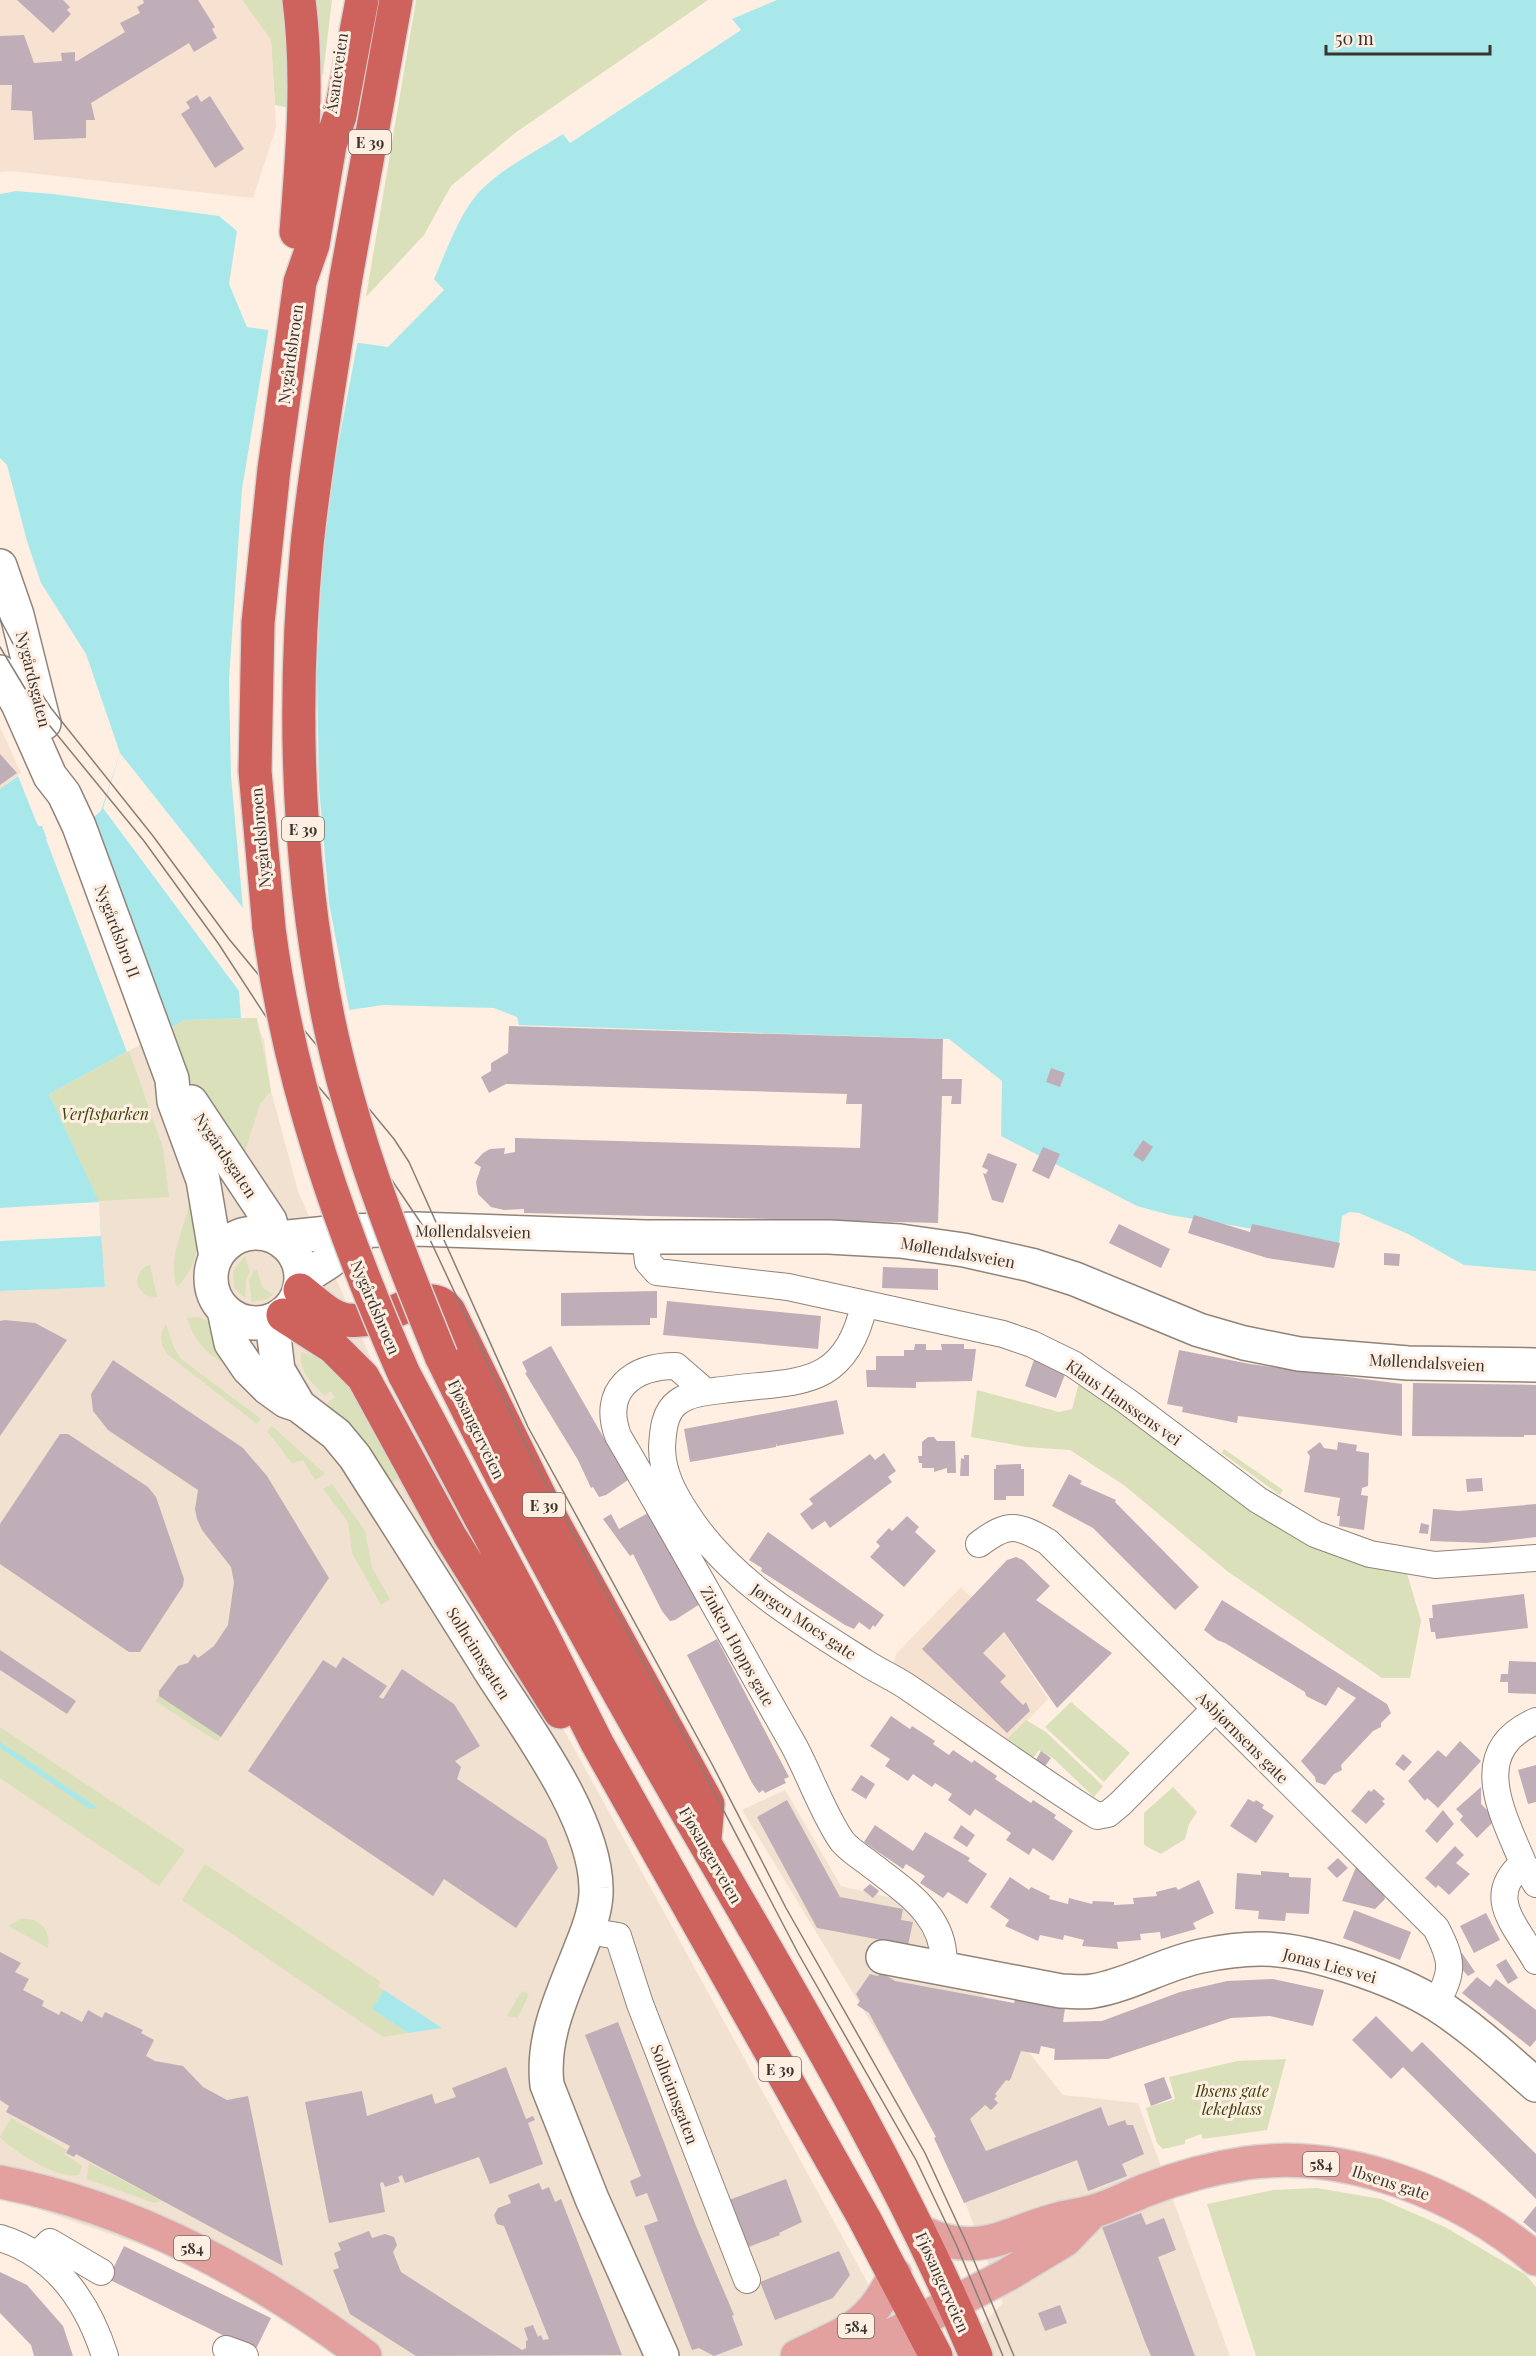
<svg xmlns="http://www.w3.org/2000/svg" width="1536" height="2356" font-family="'Playfair Display',serif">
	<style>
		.commercial { fill: #f1e1d0 }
		.built { fill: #f7e1d0 }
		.green { fill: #dae0b9 }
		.water { fill: #a8e8eb }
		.pier { fill: #feefe2 }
		.building { fill: #bfaeb7 }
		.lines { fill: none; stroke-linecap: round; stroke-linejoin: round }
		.street-casing { stroke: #918377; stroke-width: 28 }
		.secondary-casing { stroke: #918377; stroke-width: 36 }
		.primary-casing { stroke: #d8d6d5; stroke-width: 36 }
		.highway-casing { stroke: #d8d6d5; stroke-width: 36 }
		.street { stroke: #fff; stroke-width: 26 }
		.secondary { stroke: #fff; stroke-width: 33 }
		.primary { stroke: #e2a19e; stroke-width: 33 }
		.highway { stroke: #ce635e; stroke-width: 33 }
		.tram { stroke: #877e75; stroke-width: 1.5 }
		.highway-bridge-casing { stroke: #d8d6d5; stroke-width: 36; stroke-linecap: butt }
		.highway-bridge { stroke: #ce635e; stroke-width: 33 }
		.labels { text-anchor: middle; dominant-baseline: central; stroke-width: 6; stroke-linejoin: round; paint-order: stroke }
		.shield { fill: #feefe2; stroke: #756c65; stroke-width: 1.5 }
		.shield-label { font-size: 15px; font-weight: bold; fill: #3a342f }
		.street-label { font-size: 16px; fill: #3a342f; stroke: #feefe2 }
		.park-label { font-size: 16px; font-style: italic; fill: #3c4107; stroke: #feefe2 }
	</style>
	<rect width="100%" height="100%" fill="#feefe2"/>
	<path class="commercial" d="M253,1018L264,1040L271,1091L298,1191L392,1407L492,1599L899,2340L857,2356H365L260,2286L0,2196V1291L105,1287L99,1202L49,1094L185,1020Z
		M785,1790L841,1886L909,1902L1063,2095L1138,2103L1230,2356H950L1003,2303L941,2138L742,1810Z"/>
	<path class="built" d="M0,0H242L271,40L276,128L253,198L12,171L0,172Z
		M0,727L21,773L0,789Z
		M961,1587L996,1621L1048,1699L1004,1745L892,1670L896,1654Z"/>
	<path class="green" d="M242,0H284L288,39L289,108L275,105L271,40Z
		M309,0H332L323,75L312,73Z
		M416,0H708L515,133L451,186L424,235L366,297Z
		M257,1018L271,1091L260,1104L244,1155L199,1102L169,1029L185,1020Z
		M129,1051L163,1148L169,1197L98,1201L49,1094Z
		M191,1192C197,1230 207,1256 177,1287C166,1254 188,1225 191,1192Z
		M245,1256L250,1272L246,1279L245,1298L234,1288L233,1271Z
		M150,1265L157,1297L146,1296L138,1287C136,1277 139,1268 150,1265Z
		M254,1270H257L262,1287L273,1295L267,1299L252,1302L249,1280Z
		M199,1317L211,1323L229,1366C206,1354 195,1342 187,1318Z
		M166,1324L174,1348L181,1359L261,1419L257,1424L167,1354C160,1344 159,1334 166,1324Z
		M301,1352C349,1361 378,1440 398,1479L388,1485L327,1410L328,1402L335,1397L330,1391L325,1396C312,1383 299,1372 301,1352Z
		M1080,1379L1214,1478L1406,1570L1421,1621L1410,1678H1382L1227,1571L1125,1486L1070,1450L1026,1447L971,1437L977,1390L1059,1412L1072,1409Z
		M272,1426L325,1474L315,1480L303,1460L292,1463L267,1431Z
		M1224,1449L1283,1490L1280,1495L1222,1453Z
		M332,1484L365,1531L372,1568L390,1599L381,1605L352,1553L348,1522L323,1489Z
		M159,1696L221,1737L218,1742L155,1701Z
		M1071,1702L1130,1753L1104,1782L1045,1727Z
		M1026,1720L1046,1732L1103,1786L1094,1797L1053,1758L1039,1750L1033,1758L1005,1741Z
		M0,1727L185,1850L159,1886L0,1778Z
		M1173,1787L1197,1812L1189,1824L1185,1839L1161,1854L1144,1845V1813Z
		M205,1864L381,1982L378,1986L384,1990L372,2009L408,2033L383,2037L182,1900Z
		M20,1919C39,1917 51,1929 48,1948L8,1926Z
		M522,1991L529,1994L518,2018L507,2016Z
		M1286,2059L1267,2130L1203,2139L1201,2134L1185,2140V2144L1163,2149L1157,2143L1146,2108L1175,2099L1169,2077L1237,2061Z
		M11,2118L67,2150L64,2154L82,2166L79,2175C56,2179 16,2153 0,2137Z
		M89,2163L162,2201L154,2203L87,2179Z
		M1317,2188L1381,2199L1445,2227L1526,2275L1536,2287V2356H1256L1207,2204L1273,2190Z"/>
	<path class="water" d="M777,0H1536V1271L1464,1265L1408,1234L1359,1213L1350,1212L1342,1216L1339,1243L1170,1215L1137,1206L1001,1136L1002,1081L949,1039L519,1025L517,1017L494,1008L383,1005L310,1016L185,1020L49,1094L99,1202L105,1287L0,1291V789L18,776L38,826H42L47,839L88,822L101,811L120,753L86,654L41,583L27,541L7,465L0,458V194L16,191L53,194L219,216L237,231L229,284L247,327L388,347L444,290L434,279C447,250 458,216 479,192C502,168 535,152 563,134L570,143L741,30L732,19Z
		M0,1742L98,1808L90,1809L0,1748Z
		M384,1990L442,2028L408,2033L372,2009Z"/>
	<path class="pier" d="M269,327L358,340L332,477L322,561L317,671L319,786L329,903L350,1013L310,1019L262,1020V1018H241L239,991L103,808L120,753L243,908L231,776L229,680L242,489Z
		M79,826L169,1029L127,1052L46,839Z
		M99,1202L101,1236L0,1241V1208Z"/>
	<path class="building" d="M17,0H63L70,7L67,10L71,14L53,33Z
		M143,0H198L215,27L212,29L217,38L194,52L189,43L91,103L95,120H86V138L34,140L32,111L11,110L12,85H0V36L24,35L34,63L62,61L61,53L75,52V61H77L125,32L120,23L140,13L137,7L144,3Z
		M197,95L201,102L210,96L244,149L215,168L181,114L190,108L186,102Z
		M0,754L17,773L0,785Z
		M509,1026L943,1039L942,1079H962L961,1104H951L952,1096H942L938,1223L524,1213V1209L504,1210L491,1207L478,1194L476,1182L481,1167L474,1163L483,1153L490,1149L505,1148L504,1154L515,1152V1138L860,1148L862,1104H846L847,1094L506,1084L489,1093L481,1077L491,1071V1063L508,1053Z
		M1051,1068L1065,1073L1060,1087L1046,1082Z
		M1143,1140L1153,1147L1143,1162L1133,1155Z
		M1043,1147L1060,1154L1049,1179L1032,1171Z
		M988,1153L1017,1164L1003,1203L992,1200L983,1173L986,1174L988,1170L982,1167Z
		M1194,1215L1250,1232L1252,1224L1340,1243L1334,1268L1267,1258L1188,1233Z
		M1119,1224L1170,1249L1161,1268L1109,1243Z
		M1384,1253L1400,1254L1399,1266L1384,1265Z
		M883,1267L938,1269V1290L882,1288Z
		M657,1291V1318H650V1325L561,1326V1293Z
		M667,1301L821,1316L818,1349L663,1335Z
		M5,1320L35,1323L67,1340L0,1436V1321Z
		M915,1344H926V1350H942L941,1344H964V1349H976L972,1381L916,1382V1388L867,1387L866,1370H876V1356H904V1350H914Z
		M551,1346L628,1480L606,1495L599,1497L593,1487L591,1488L578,1460L525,1373L527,1372L522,1362Z
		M1179,1350L1250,1364L1402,1384V1436L1238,1416L1237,1423L1182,1412L1183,1407L1167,1404Z
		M1035,1357L1067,1369L1056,1398L1025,1386Z
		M113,1360L243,1448L267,1476L329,1578L221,1737L159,1696V1691L178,1666L188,1663L194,1654L198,1658L214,1646L228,1625L234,1582L231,1567L202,1530L197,1519L195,1509L198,1490L108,1430L93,1411L91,1394Z
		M1413,1383L1536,1385V1435H1524V1437L1412,1436Z
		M837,1400L844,1434L777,1446V1443L776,1447L690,1462L684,1429Z
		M60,1434H68L148,1487L156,1497L184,1579L183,1586L140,1652H129L0,1564V1524Z
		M928,1437H934L937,1441H955L956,1473H947V1468L934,1472V1468H922V1463H919L918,1456H922V1442Z
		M1320,1442L1324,1448L1337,1450L1338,1442L1357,1445L1356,1451L1369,1453L1368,1486L1362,1488L1361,1495L1368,1496L1364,1530L1339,1526L1340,1516H1337L1340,1498L1304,1492L1310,1456L1307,1452Z
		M884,1453L896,1471L888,1477L892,1482L830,1528L825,1521L812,1530L800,1514L813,1504L809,1499L870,1454L875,1460Z
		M964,1455H969V1476H960L961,1458L964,1459Z
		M1021,1464V1469H1024V1496H1006V1500H994V1469H996V1465Z
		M1069,1474L1082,1481L1080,1484L1116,1500L1115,1502L1199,1587L1175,1610L1093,1528L1052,1506Z
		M1482,1478L1483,1491L1467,1492L1466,1479Z
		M1536,1504V1537L1486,1543L1430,1541L1433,1509L1459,1511Z
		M648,1513L700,1604L675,1620L670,1621L662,1611L633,1554L630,1556L603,1519L611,1514L619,1529Z
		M907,1516L919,1527L915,1532L936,1551L904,1587L870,1557L880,1546L876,1542L889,1528L892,1531Z
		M1421,1523L1429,1525L1428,1534L1419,1533Z
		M768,1532L884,1615L875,1627L873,1625L870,1630L859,1622L854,1629L845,1625L761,1571L762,1568L749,1560Z
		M1016,1557L1023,1560L1050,1586L1036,1600L1112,1653L1057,1708L1004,1632L983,1653L1006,1676L1000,1682L1023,1705L1026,1702L1030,1711L1007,1733L922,1649L1007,1560Z
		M1524,1594L1528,1628L1436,1639L1435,1632H1431L1429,1618H1433L1432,1605Z
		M1222,1600L1387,1704L1391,1713L1381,1723V1727L1373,1731L1341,1765L1342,1770L1334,1774L1325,1785L1316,1782L1315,1777L1301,1761L1356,1698L1338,1687L1326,1706L1306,1696L1305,1692L1225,1643L1217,1640L1204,1630Z
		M717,1639L789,1777L784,1779L786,1783L765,1793L763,1790L759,1793L752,1783L687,1655Z
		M0,1650L76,1701L67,1714L0,1670Z
		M343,1657L387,1686L379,1697L383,1699L402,1669L454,1704L480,1746L455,1761L461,1767L457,1779L546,1839L558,1868L516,1928L444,1879L433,1896L248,1771L323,1660L336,1668Z
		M1509,1661L1536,1662V1694L1508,1693V1682H1500L1501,1674H1508Z
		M891,1716L910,1729L912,1726L935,1741L933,1744L949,1755L953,1750L972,1763L974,1760L997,1776L995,1779L1031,1803L1033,1800L1056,1815L1054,1818L1073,1831L1053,1861L1033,1848L1029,1855L1006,1840L1011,1833L975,1809L970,1816L948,1800L952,1794L935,1783L932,1787L913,1774L908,1781L885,1766L890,1759L870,1746Z
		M1460,1741L1481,1761L1438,1808L1427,1798L1425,1801L1408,1781L1438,1750L1446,1757Z
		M1041,1751L1051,1758L1045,1766L1036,1760Z
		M1403,1754L1412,1762L1404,1771L1395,1764Z
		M1536,1765V1802L1528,1804L1518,1770Z
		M861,1775L875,1784L866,1799L851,1790Z
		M1481,1787V1804L1496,1819L1477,1838L1460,1820L1463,1816L1456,1809Z
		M1374,1789L1385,1799L1382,1801L1385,1804L1366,1824L1351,1811L1369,1790L1371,1792Z
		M1248,1799L1254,1802L1256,1800L1264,1805L1262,1808L1274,1816L1256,1843L1230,1826Z
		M787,1800L840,1897L903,1909L901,1920L913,1922L908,1945L817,1928L757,1817Z
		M1443,1810L1454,1824L1437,1843L1425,1831Z
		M875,1825L913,1851L925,1832L970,1858L968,1861L987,1874L967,1904L948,1892L943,1898L920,1883L925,1876L906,1864L903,1869L864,1842Z
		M961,1825L975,1835L967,1847L953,1838Z
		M1455,1846L1464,1855L1456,1863L1470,1874L1449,1895L1438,1885L1436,1888L1425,1878Z
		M1338,1858L1348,1868L1337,1878L1327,1868Z
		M1356,1867L1384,1894L1385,1899L1375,1909L1342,1901Z
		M1261,1871L1289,1873V1877L1311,1878L1309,1914L1286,1913L1285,1921L1258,1919L1259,1911L1235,1909L1237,1873L1261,1875Z
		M1010,1877L1029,1890L1031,1887L1050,1896L1049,1899L1068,1904L1069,1898L1092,1904L1093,1901L1114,1902V1905L1134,1904L1133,1898L1157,1896L1156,1892L1176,1887L1178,1890L1199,1880L1214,1913L1193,1923L1196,1929L1161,1939L1160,1932L1140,1934L1141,1940L1117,1942L1118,1949L1082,1946L1084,1940L1064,1935L1063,1940L1040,1935L1038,1941L1005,1926L1009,1920L990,1907Z
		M870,1884L879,1891L873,1898L863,1890Z
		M1354,1910L1411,1932L1400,1960L1343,1938Z
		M1486,1913L1500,1940L1474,1953L1460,1926Z
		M0,1952L21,1963L15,1972L29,1979L23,1990L44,2001L42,2006L59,2015L61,2011L82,2022L88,2010L102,2018L105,2012L143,2030L141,2033L154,2040L146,2056L155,2061L183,2066L203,2087L227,2100L248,2096L283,2266L76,2154L74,2157L66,2153L70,2146L6,2112L9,2106L0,2100Z
		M1462,1953L1475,1972L1468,1976L1458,1965L1457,1956Z
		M1506,1959L1518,1978L1508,1984L1496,1965Z
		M881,1972L895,1981L1014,2003L1015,1999L1065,2008L1063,2022L1102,2021L1180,1992L1227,1981L1273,1979L1324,1990L1313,2026L1270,2016L1231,2018L1108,2059L1054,2060L1055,2049L1041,2046L1039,2054L1021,2051L1011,2078L1009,2081L1006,2080L995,2094L997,2096L994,2099L998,2103L991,2110L985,2105L970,2119L986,2151L1101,2107L1108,2126L1125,2120L1127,2125H1133L1144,2154L1122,2164L1127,2176L1088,2191L1077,2160L964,2203L934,2138L936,2137L869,2013L857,2005L860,2001L856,1994L870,1974L878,1976Z
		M1477,1977L1490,1987L1496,1979L1536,2010V2040L1530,2047L1462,1993Z
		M1376,2016L1412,2052L1422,2042L1536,2154V2199L1403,2067L1391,2079L1352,2040Z
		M618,2022L696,2226L734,2315L732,2316L743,2345L714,2356L699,2348L692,2350L644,2226L658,2221L647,2193L636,2197L630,2181L641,2176L585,2035Z
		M506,2067L526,2119L533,2116L535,2120L528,2123L543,2164L490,2184L479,2157L405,2183L402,2175L398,2177L400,2182L385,2187L383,2182L380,2183L385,2212L329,2223L305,2102L362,2091L367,2116L432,2094L435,2104L456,2097L452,2088Z
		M1164,2077L1172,2098L1151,2106L1144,2084Z
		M786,2179L802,2222L779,2233L780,2235L746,2248L729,2200Z
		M539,2183L542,2190L549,2187L555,2202L561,2199L622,2355L416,2356L350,2314L333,2270L339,2268L334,2253L341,2250L338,2243L369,2231L372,2238L385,2234L394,2237L397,2245L393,2252L401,2272L522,2350L526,2348V2341L528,2340L524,2328L533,2325L538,2337L541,2335L543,2340L549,2339L504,2226L497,2224L494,2215L498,2208L511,2203L508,2195Z
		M1536,2206V2233L1523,2222Z
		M1141,2213L1146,2225L1164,2218L1176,2250L1158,2257L1195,2356H1151L1145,2342L1102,2227Z
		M124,2246L271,2318L255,2351L108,2279Z
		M839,2251L850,2275L833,2298L775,2320L760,2282Z
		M0,2272L27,2285L63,2326L73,2356H34L31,2345L0,2313Z
		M1060,2305L1067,2323L1045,2331L1038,2313Z"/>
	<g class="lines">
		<defs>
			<path id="street" d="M645,1237L648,1262L657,1272L788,1287L1003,1334L1032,1344L1073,1364L1128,1402L1258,1500L1315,1534L1370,1554L1435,1565L1536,1558
				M864,1305C845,1392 794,1380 722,1390C707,1392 690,1393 678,1402C664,1412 663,1431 662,1447C662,1472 673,1493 687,1514C729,1580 801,1622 866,1663C880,1672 896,1679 909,1688C972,1731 1033,1776 1097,1816L1108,1814L1120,1804L1215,1709
				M706,1392L676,1366C633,1366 601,1390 618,1436C678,1538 734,1641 793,1744C809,1773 824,1816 842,1841C849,1850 861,1857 870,1864C906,1892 949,1918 943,1969
				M979,1544C1008,1522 1017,1524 1048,1542L1436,1928C1453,1961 1454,1971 1436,2004
				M1536,1721C1467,1751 1502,1812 1523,1863C1484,1897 1515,1924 1536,1961
				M1523,1863L1536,1884
				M588,1931L618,1936L640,2004L747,2280
				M0,2238C56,2255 88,2303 105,2356
				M37,2255L50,2242L101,2272
				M226,2349L245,2356"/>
			<path id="secondary" d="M0,566L17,615L44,723
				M0,672L18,704L50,776L64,794L79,826L172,1079L174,1101L203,1180L216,1257
				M191,1102L270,1221L273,1235
				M211 1278a45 45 0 1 1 90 0a45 45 0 1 1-90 0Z
				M279,1238L347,1231L417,1229L645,1237H829L900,1241L964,1250L1031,1265L1075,1279L1199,1330L1244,1343L1299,1354L1408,1363L1536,1365
				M302,1279L330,1261L365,1232
				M224,1310L231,1343L248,1368L268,1388L286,1401L298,1405L336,1434L355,1457C400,1528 445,1598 489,1669C526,1727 595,1818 596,1888C597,1907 589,1928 582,1945C565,1990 541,2035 547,2085L592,2199L662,2356
				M272,1320L278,1370L298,1404
				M883,1957L1061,1991C1071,1991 1083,1993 1093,1991C1130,1985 1163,1964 1201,1956C1220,1952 1240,1949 1260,1949C1307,1948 1397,1979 1437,2005C1473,2028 1504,2057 1536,2085"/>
			<path id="primary" d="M0,2182C135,2208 256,2275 365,2356
				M921,2232C980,2258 1001,2235 1055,2220C1067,2216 1079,2215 1091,2212C1110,2207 1128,2197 1146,2190C1177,2178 1213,2168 1246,2163C1347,2149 1460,2194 1536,2259
				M797,2356C846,2332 870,2327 895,2274
				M845,2356L898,2332L1007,2275L1065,2240L1092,2212
				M895,2356L905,2354L921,2356"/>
			<path id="highway" d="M296,232C302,155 309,78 299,0
				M345,283L396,0
				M269,928L255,771L258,623L274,469L300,282L313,245L330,145L340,116L362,0
				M300,1290C314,1301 329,1317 347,1320C356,1321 367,1320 376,1318C398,1314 429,1286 449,1311L545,1507L708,1804L705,1839
				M283,1315L333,1347L363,1377L450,1536L560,1712
				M441,1356C523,1524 613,1686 707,1847C803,2013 902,2179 976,2356
				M404,1374L541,1632L597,1743L864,2218L936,2356"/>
		</defs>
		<use href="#street" class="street-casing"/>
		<use href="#secondary" class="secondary-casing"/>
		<use href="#primary" class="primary-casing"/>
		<use href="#highway" class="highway-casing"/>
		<use href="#street" class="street"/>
		<use href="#secondary" class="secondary"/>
		<use href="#primary" class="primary"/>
		<use href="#highway" class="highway"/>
		<path class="tram" d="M0,619L31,678L51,708L153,836L229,939L394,1139L409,1162L528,1427L713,1766L786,1908L925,2153L967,2244L1014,2356
			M0,647L41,715L144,841L218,943L287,1049L370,1148L425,1229L532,1458L702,1769L798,1953L916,2160L956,2244L1003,2356"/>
		<defs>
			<path id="highway-bridge" d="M345,283C332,371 316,458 307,545C292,702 297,862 328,1017C352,1134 396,1246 441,1356
				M269,928C289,1084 341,1231 404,1374"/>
		</defs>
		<use href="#highway-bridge" class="highway-bridge-casing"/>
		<use href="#highway-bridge" class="highway-bridge"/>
	</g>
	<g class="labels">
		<g class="shield">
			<rect x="349" y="130" width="42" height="24" rx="4.5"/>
			<rect x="282" y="817" width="42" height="24" rx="4.5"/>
			<rect x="523" y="1493" width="42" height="24" rx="4.5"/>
			<rect x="759" y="2057" width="42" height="24" rx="4.5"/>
			<rect x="1303" y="2152" width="36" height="24" rx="4.5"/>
			<rect x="174" y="2236" width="36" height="24" rx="4.5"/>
			<rect x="838" y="2314" width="36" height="24" rx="4.5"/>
		</g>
		<g class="shield-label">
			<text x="370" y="142">E 39</text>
			<text x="303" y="829">E 39</text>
			<text x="544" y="1505">E 39</text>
			<text x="780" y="2069">E 39</text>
			<text x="1321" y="2164">584</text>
			<text x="192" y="2248">584</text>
			<text x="856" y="2326">584</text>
		</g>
		<g class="street-label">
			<text transform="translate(336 73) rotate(-82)">Åsaneveien</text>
			<text transform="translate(290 354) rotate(-82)">Nygårdsbroen</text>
			<text transform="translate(34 679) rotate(76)">Nygårdsgaten</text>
			<text transform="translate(260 838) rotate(-95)">Nygårdsbroen</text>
			<text transform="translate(118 931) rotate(69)">Nygårdsbro II</text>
			<text transform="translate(226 1155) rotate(56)">Nygårdsgaten</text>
			<text transform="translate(473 1231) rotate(1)">Møllendalsveien</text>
			<text transform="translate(958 1252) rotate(10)">Møllendalsveien</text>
			<text transform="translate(376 1307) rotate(67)">Nygårdsbroen</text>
			<text transform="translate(1427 1362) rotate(3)">Møllendalsveien</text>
			<text transform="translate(1124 1402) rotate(35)">Klaus Hanssens vei</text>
			<text transform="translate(477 1429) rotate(64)">Fjøsangerveien</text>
			<text transform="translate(804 1621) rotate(34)">Jørgen Moes gate</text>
			<text transform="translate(738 1646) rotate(61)">Zinken Hopps gate</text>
			<text transform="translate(479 1653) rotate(58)">Solheimsgaten</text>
			<text transform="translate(1243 1737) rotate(45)">Asbjørnsens gate</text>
			<text transform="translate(711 1855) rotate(60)">Fjøsangerveien</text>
			<text transform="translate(1330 1965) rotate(15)">Jonas Lies vei</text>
			<text transform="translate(675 2094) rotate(69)">Solheimsgaten</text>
			<text transform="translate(1391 2182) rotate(18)">Ibsens gate</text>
			<text transform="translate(943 2282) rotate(66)">Fjøsangerveien</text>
		</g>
		<g class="park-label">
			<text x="105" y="1113">Verftsparken</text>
			<text x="1232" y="2090">Ibsens gate<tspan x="1232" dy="18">lekeplass</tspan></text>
		</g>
	</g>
	<path d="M1326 45v9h164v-9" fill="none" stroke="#3a342f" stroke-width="3"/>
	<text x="1335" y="45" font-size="18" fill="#3a342f" stroke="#feefe2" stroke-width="4.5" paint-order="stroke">50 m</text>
</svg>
